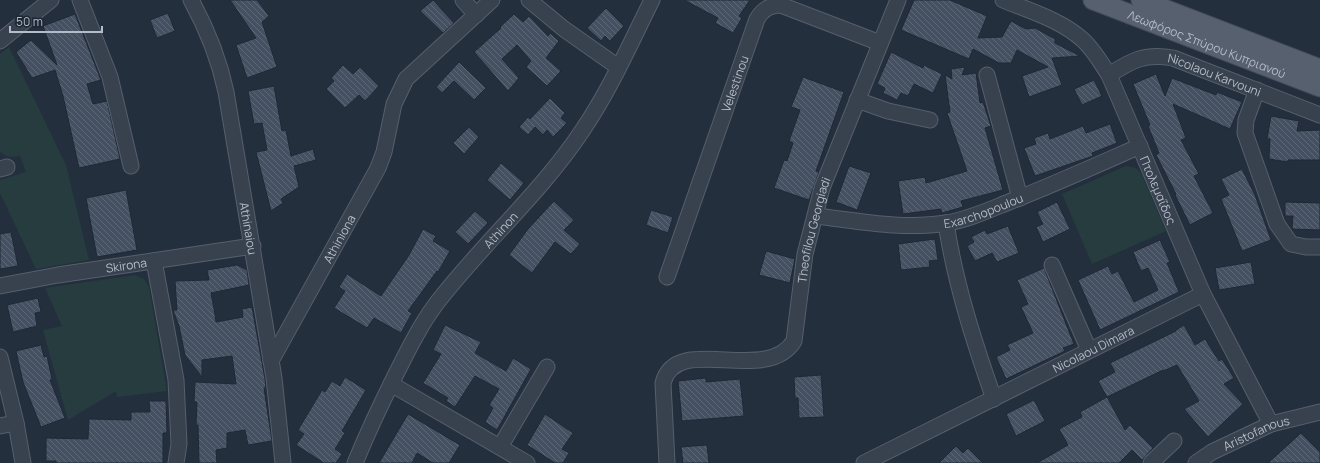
<svg xmlns="http://www.w3.org/2000/svg" width="1320" height="463" font-family="Manrope,sans-serif">
	<style>
		.park { fill: #263c3f }
		.building { fill: url(#building-back-hatch); stroke: #1f2835 }
		.lines { fill: none; stroke-linecap: round; stroke-linejoin: round }
		.minor-casing { stroke: #565f6c; stroke-width: 17 }
		.major-casing { stroke: #414a57; stroke-width: 21 }
		.minor { stroke: #38414e; stroke-width: 15 }
		.major { stroke: #56606e; stroke-width: 19 }
		.labels { text-anchor: middle; dominant-baseline: central; stroke-width: 3.5; stroke-linejoin: round; paint-order: stroke }
		.street-label { font-size: 12px; fill: #b4bcc9; stroke: #1d2633 }
	</style>
	<defs>
		<pattern id="building-back-hatch" width="6" height="6" patternUnits="userSpaceOnUse"><rect width="6" height="6" fill="#455162"/><path d="M-1 5l2 2M0 0l6 6M5-1l2 2" fill="none" stroke="#5d6877"/></pattern>
	</defs>
	<rect width="100%" height="100%" fill="#242f3e"/>
	<path class="park" d="M9,47L66,165L89,260L36,269L0,193V180L26,172L20,156C12,157 5,158 0,151V54Z
		M1126,166L1136,168L1141,173L1166,231L1092,264L1062,194Z
		M135,275L144,279L149,287L167,391L117,397L116,391L68,420L43,330L62,326L45,288Z"/>
	<path class="building" d="M230,0H257L269,16L262,22L277,67L247,78L236,45L256,38Z
		M433,0L454,23L443,33L420,11Z
		M684,0H750L739,16L742,18L733,33L715,23L718,18Z
		M914,0H950L987,16L978,38L1002,37L1011,21L1026,29L1035,28L1055,39V43L1080,56L1052,58L1062,85L1029,97L1022,76L1048,67L1017,50L1011,63H999L973,49L969,59L901,30Z
		M606,8L624,26L610,41L605,36L601,41L587,28Z
		M168,13L175,31L157,38L150,20Z
		M75,14L101,80L87,84L93,104L107,101L120,159L79,168L63,96L55,70L32,78L16,52L31,40L57,65L43,26Z
		M514,14L523,22L529,16L548,36L550,33L559,41L546,58L561,71L547,86L526,67L531,61L517,45L502,59L519,78L508,91L474,52L501,28L500,27Z
		M891,52L923,68L924,65L942,74L933,93L914,84L908,96L901,93L897,100L883,93L885,88L877,84Z
		M459,62L486,88L474,100L454,81L442,93L436,87Z
		M343,65L353,74L360,67L379,86L365,101L359,95L345,108L326,89L334,81L331,78Z
		M965,67L962,75L976,73L980,103L983,102L991,126L985,128L1003,190L961,201L963,207L942,213L941,209L903,214L898,181L925,177L926,183L967,171L947,113L950,112L945,75L952,79L951,69Z
		M1156,74L1165,96L1172,78L1216,95L1217,92L1242,102L1230,129L1173,104L1186,138L1181,140L1199,174L1194,176L1213,213L1190,225L1175,195L1176,194L1156,155L1159,153L1148,126L1150,125L1133,84Z
		M803,77L844,92L816,171L819,172L809,200L774,188L784,160L787,161L793,143L789,141L800,110L791,107Z
		M1094,80L1102,96L1082,105L1074,89Z
		M274,86L282,131L286,130L291,156L313,149L316,160L294,166L299,187L281,199L283,203L271,211L256,152L267,150L262,123L254,124L248,91Z
		M550,98L565,113L561,118L567,123L553,137L547,130L543,135L535,127L528,135L519,127L528,117L530,119Z
		M1271,116L1299,121L1297,131L1320,130V160H1288V162L1269,159L1270,139H1267Z
		M1110,124L1117,143L1092,153L1093,156L1035,176L1024,148L1036,144L1034,138L1048,133L1050,139L1083,126L1086,133Z
		M469,127L479,137L464,154L453,143Z
		M501,163L524,183L510,200L487,180Z
		M849,166L871,173L857,210L836,202Z
		M1242,169L1255,195L1271,240L1242,251L1221,199L1229,195L1221,179Z
		M126,190L137,250L97,257L86,198Z
		M554,201L574,220L564,230L580,244L571,254L555,242L532,273L509,255L528,229Z
		M1057,202L1070,229L1043,242L1036,227L1043,224L1037,212Z
		M1285,202L1320,203V230L1292,229L1293,216H1285Z
		M651,210L673,217L668,233L646,225Z
		M475,211L488,223L468,244L455,232Z
		M1008,226L1019,253L997,262L992,253L975,261L967,246L974,242L971,237L985,230L987,234Z
		M423,229L436,236L433,241L450,251L438,272L437,271L408,311L412,313L401,333L374,318L367,328L334,308L345,291L339,287L347,274L381,296L409,255Z
		M11,232L18,266L0,269V234Z
		M935,239L938,260L929,261L930,267L901,270L898,244Z
		M1160,240L1170,262L1167,263L1179,292L1100,330L1078,280L1108,266L1112,274L1118,271L1134,302L1158,290L1148,268L1141,271L1133,252Z
		M766,251L795,259L790,283L759,275Z
		M1251,262L1255,284L1219,290L1215,268Z
		M237,265L247,270L249,285L211,293L215,314L216,322L243,317L242,309L252,307L265,379L266,388H264L272,441L248,445L245,430L227,433V448L216,450L217,463H199L198,425H196L197,402H194L195,382L236,384L232,356L202,360V377L185,355L179,326L173,310H177L175,281L209,280L207,270Z
		M1044,268L1074,344L1063,348L1065,351L1006,379L996,357L1010,350L1007,345L1033,333L1021,307L1028,304L1017,280Z
		M38,298L41,312L35,313L37,326L13,332L7,305Z
		M445,325L481,342L475,353L506,371L513,358L531,369L497,430L485,422L493,408L489,405L499,389L475,376L455,407L446,401L448,398L423,383L441,354L433,350Z
		M1184,325L1195,345L1205,339L1219,361L1222,359L1234,378L1224,384L1243,404L1208,437L1184,409L1199,401L1177,365L1163,371V370L1107,397L1098,381L1115,372L1110,363L1176,331V330Z
		M41,345L44,357L47,356L52,379L50,380L65,418L41,427L23,382L16,351Z
		M821,375L824,417L799,418L798,398H795L794,377Z
		M345,377L366,390L342,431L345,433L335,449L342,454L336,463H324L296,445L304,434L298,430L322,390L325,392L332,381L340,386Z
		M706,378V382L740,379L744,416L682,421L678,381Z
		M1107,397L1125,430L1130,425L1153,448L1142,460L1132,450L1119,463H1037L1068,445L1059,429L1082,417L1080,412Z
		M1034,400L1045,421L1016,436L1006,414Z
		M149,401H166L167,433H163V463H56V461H46V438L88,439L89,419L131,420V412H150Z
		M408,414L460,445L449,463H433L417,453L412,463H379Z
		M545,414L573,433L562,449L569,453L563,463H555L527,445Z
		M1301,433L1320,452V463H1268Z
		M707,445L709,463H683L681,447Z
		M956,446L963,453L968,448L983,463H939Z"/>
	<g class="lines">
		<defs>
			<g id="minor">
				<path d="M80,0L110,77L131,166"/>
				<path id="s1" d="M191,0C207,29 219,59 226,92L274,378L283,463"/>
				<path d="M463,0L476,15"/>
				<path d="M529,0L564,29L618,67"/>
				<path id="s2" d="M1003,0C1030,11 1061,20 1083,40C1094,50 1101,63 1109,75L1203,294L1271,424"/>
				<path d="M0,41L51,0"/>
				<path d="M987,75L1020,198"/>
				<path id="s3" d="M1109,75C1132,60 1145,53 1173,58L1320,115"/>
				<path d="M1257,90L1246,120L1245,133L1277,224L1291,244L1306,247H1320"/>
				<path d="M857,100L888,111L930,120"/>
				<path d="M0,169L7,167"/>
				<path id="s4" d="M816,216C859,221 903,230 946,223C967,220 989,210 1009,202C1053,185 1097,165 1140,146"/>
				<path d="M946,223C955,283 974,342 994,399"/>
				<path d="M154,261L176,380L179,444L176,463"/>
				<path d="M1052,265L1089,350"/>
				<path id="s5" d="M667,277L757,19C763,9 770,5 781,5L880,43"/>
				<path id="s6" d="M0,286L58,275L253,246"/>
				<path d="M0,357L16,423L23,463"/>
				<path id="s7" d="M271,361L378,168L384,152L394,104L406,79L492,0"/>
				<path d="M391,384L527,463"/>
				<path d="M0,426L16,423"/>
				<path d="M500,447L547,367"/>
				<path id="s8" d="M355,463C367,434 380,406 394,378C407,352 419,327 436,304C482,244 540,194 582,131C610,90 630,44 652,0"/>
				<path id="s9" d="M667,463L663,383C676,332 766,386 794,341L805,254L822,188L898,0"/>
				<path id="s10" d="M864,463L1203,294"/>
				<path d="M1151,463L1174,441"/>
				<path id="s11" d="M1196,463L1212,452L1271,424L1320,412"/>
			</g>
			<g id="major">
				<path id="s12" d="M1093,0L1320,87"/>
				<path d="M1141,0L1320,69"/>
			</g>
		</defs>
		<use href="#minor" class="minor-casing"/>
		<use href="#major" class="major-casing"/>
		<use href="#minor" class="minor"/>
		<use href="#major" class="major"/>
	</g>
	<g class="labels">
		<g class="street-label">
			<text stroke="none"><textPath href="#s12" startOffset="122">Λεωφόρος Σπύρου Κυπριανού</textPath></text>
			<text stroke="none"><textPath href="#s3" startOffset="113">Nicolaou Karvouni</textPath></text>
			<text stroke="none"><textPath href="#s5" startOffset="205">Velestinou</textPath></text>
			<text stroke="none"><textPath href="#s2" startOffset="259">Πτολεμαΐδος</textPath></text>
			<text stroke="none"><textPath href="#s4" startOffset="170">Exarchopoulou</textPath></text>
			<text stroke="none"><textPath href="#s1" startOffset="237">Athinaiou</textPath></text>
			<text stroke="none"><textPath href="#s8" startOffset="277">Athinon</textPath></text>
			<text stroke="none"><textPath href="#s9" startOffset="341">Theofilou Georgiadi</textPath></text>
			<text stroke="none"><textPath href="#s7" startOffset="140">Athiniona</textPath></text>
			<text stroke="none"><textPath href="#s6" startOffset="128">Skirona</textPath></text>
			<text stroke="none"><textPath href="#s10" startOffset="256">Nicolaou Dimara</textPath></text>
			<text stroke="none"><textPath href="#s11" startOffset="68">Aristofanous</textPath></text>
		</g>
	</g>
	<path d="M10 26v6h92v-6" fill="none" stroke="#b4bcc9" stroke-width="2"/>
	<text x="16" y="26" font-size="12" fill="#b4bcc9" stroke="#1d2633" stroke-width="3" paint-order="stroke">50 m</text>
</svg>
